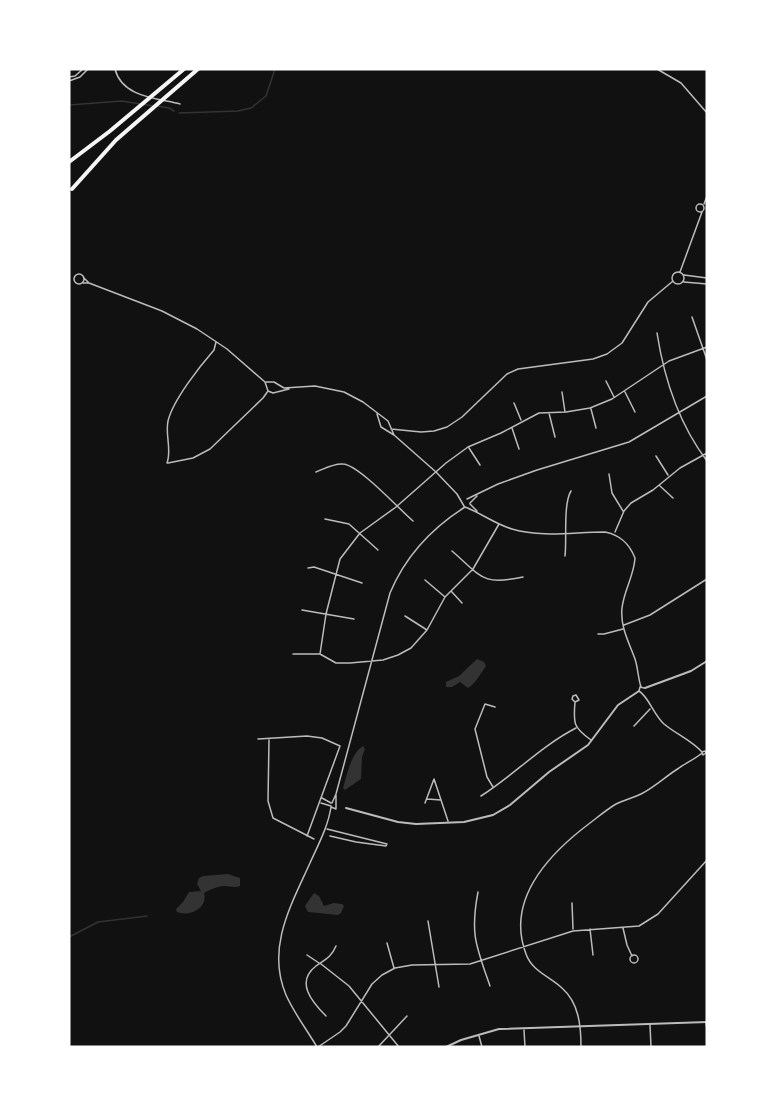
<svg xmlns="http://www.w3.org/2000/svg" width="776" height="1116" font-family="'Alegreya Sans',sans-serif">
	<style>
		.water { fill: #333 }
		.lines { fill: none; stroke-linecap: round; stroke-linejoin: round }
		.stream { stroke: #333; stroke-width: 1.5 }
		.minor { stroke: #bcbcbc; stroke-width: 1.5 }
		.tertiary { stroke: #bcbcbc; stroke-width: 2 }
		.motorway { stroke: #f5f5f5; stroke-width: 4 }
	</style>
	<rect width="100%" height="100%" fill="#111"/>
	<path class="water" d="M477,659L484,662L486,666C481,673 475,684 468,688L460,682L452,687H446V682L459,676Z
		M363,746L365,749L362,757L361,779L345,790L343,788C347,775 351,753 363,746Z
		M228,874L240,878V886C234,888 231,886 224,886C218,886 209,890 204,893C208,908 190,917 177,912L176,909L183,902L189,892L201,891L197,884L199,878L203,876Z
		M314,893L319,896L324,906L334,903L342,904L344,906L341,913L338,915L308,912L305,906Z"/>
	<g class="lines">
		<path class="stream" d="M69,105L122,101L153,106
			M157,106L169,108L174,111
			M179,113L238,111L251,108L266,96L275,69
			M69,937L98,922L147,916"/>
		<path class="minor" d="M115,69C122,97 156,98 180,104
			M657,69L681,83L707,113
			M69,77L75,76L83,69
			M69,81L80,77L88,69
			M696 208a4 4 0 1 1 8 0a4 4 0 1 1-8 0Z
			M704,204L707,196
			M680,272L702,212
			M672 278a6 6 0 1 1 12 0a6 6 0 1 1-12 0Z
			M74 279a5 5 0 1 1 10 0a5 5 0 1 1-10 0Z
			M684,275L707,278
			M684,282L707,284
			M83,283H89L84,278
			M89,283L162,311L197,329L227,349L265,382L268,391
			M692,317L707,360
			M657,333C664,378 679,424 707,461
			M606,381L614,397
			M266,382H274L284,388L315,386L344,392L363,402L388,421L394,435
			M268,391L273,393L289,389
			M562,392L565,412
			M625,392L635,412
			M514,403L521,420
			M591,409L596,428
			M549,413L555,437
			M377,414L381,427L394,435L436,472L457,494L464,506
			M512,428L519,449
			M391,429L421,432L434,431L447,427L462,417L507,374L518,369L593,359L607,354L622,343L648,302L673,281
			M469,448L480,465
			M656,456L668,475
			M167,463C172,450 165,435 168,421C173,400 200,366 214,350L216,342
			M168,463L193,458L210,449L263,398L268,391
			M316,472C324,469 334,463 343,464C359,465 399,509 413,521
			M609,474L612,493L623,511
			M660,486L673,498
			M467,499L498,484L537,470L629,442L707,396
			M470,503L477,496
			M470,504L477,511
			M465,507C481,513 495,524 512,529C543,538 573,532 605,532C620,535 629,543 635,558C634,576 624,590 622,608C620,627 629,642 635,659C638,668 638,678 641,687
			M325,519L349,524L378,550
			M499,524L473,569L445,597L427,630L411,648L398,655L383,660L350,663H336L320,654L326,614L340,559L360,533L396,507L446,463L468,447L501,433L539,413L566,412L590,408L612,399L669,361L707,347
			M615,532L624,511L631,503L653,490L680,468L707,453
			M452,551C482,577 482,586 523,577
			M565,556C567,539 563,504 571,491
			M308,568L314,567L362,583
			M425,580L445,597
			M451,591L462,603
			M302,610L354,619
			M405,616L427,630
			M624,625L650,615L707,579
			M598,634H604L623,629
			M293,654H319
			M644,688L640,687L639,691C648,696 654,715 664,724C676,734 691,740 702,752
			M575,702L579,700L576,695L573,696L572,699L575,702C573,724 574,728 591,740
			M634,726L650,709
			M258,739L307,736L322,738L340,746L307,836
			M269,740L268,801L273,818L314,839
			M705,751L706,753L703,755L702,752Z
			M493,787L487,777L475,729L485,704L495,707
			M481,796C514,775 541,746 576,728
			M322,798L331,803
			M427,799L441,800
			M321,803L331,806
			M332,803L336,794L390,593C405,557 432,528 465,507
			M425,803L434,779L448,821
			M331,807L336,809
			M336,808V795
			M327,829L387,844L386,846L356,842L330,836
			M478,892C470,934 476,946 490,986
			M572,903L573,929
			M428,921L439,987
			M623,928L627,945L632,956
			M590,929L593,955
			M387,943L394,968
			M307,955L319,963
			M630 959a4 4 0 1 1 8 0a4 4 0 1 1-8 0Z
			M321,964L349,986L399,1047
			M326,1016C312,1002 295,982 316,966C324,960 331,958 336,946
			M706,1023L707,1029
			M650,1025L651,1047
			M524,1030L525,1047
			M479,1036L482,1047
			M317,1047C307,1030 294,1013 286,995C266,948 291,905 310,863C318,845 328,827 331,807
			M318,1047L340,1032L346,1026L372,984L382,975L395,968L412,965L470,964L573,931L639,926L658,914L707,860
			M378,1047L407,1016
			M581,1047C581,1026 579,1003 562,988C549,976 532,971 526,954C505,899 550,853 590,823C598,817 606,810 616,804C624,800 633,798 641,794C655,787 666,776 679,768C686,763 695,759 702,753"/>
		<path class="tertiary" d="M645,688L691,671L707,661
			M346,808L398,822L416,824L464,822L493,815L510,805L549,772L588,745L618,705L639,691
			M446,1047L461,1040L499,1029L707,1022"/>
		<path class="motorway" d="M69,162L110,131L184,69
			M72,189L116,140L198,69"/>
	</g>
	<rect width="776" height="1116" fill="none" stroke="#ffffff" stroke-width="141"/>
</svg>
